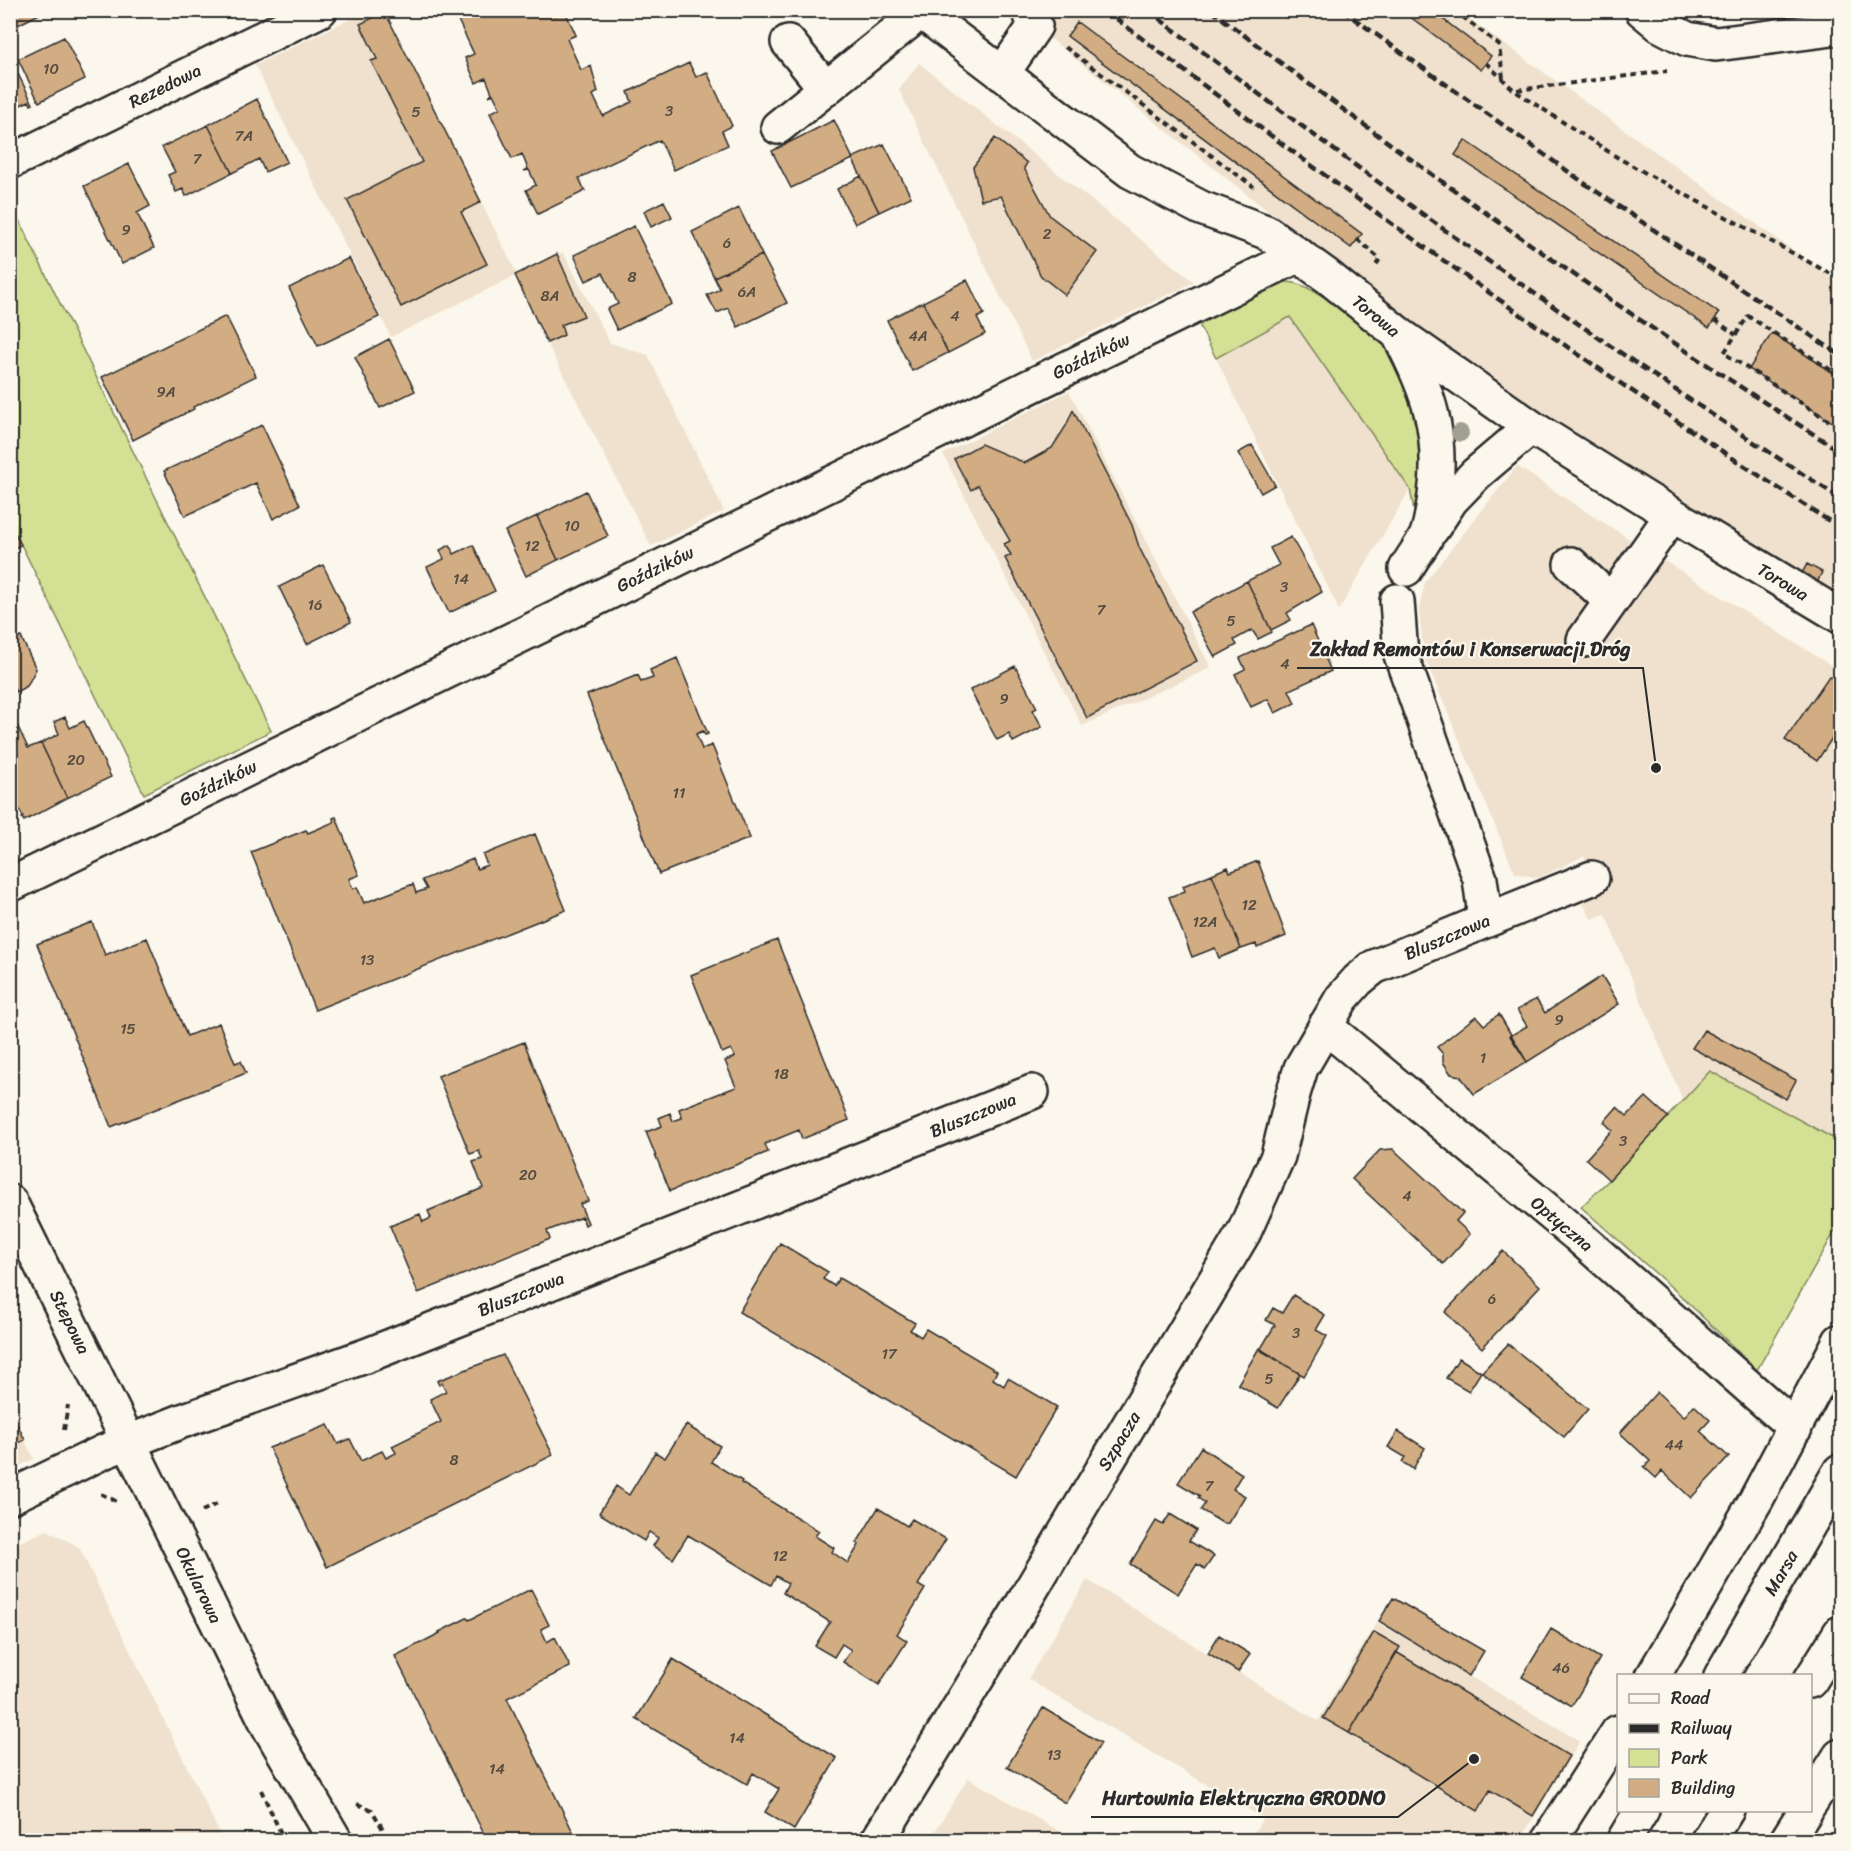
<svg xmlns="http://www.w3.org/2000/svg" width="1851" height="1851" font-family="Sriracha,sans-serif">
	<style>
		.built { fill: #efe1cd }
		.green { fill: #d4e093; stroke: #80865f; stroke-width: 1.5 }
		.building { fill: #d2ad84; stroke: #2b2b2b; stroke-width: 1.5 }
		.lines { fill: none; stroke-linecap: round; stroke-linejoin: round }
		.minor-casing { stroke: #2b2b2b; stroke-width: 38 }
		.major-casing { stroke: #2b2b2b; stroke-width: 38 }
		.path { stroke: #2b2b2b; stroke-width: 4; stroke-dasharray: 6 4.5; stroke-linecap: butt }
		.minor { stroke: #fbf7ec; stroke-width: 33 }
		.major { stroke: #fbf7ec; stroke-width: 33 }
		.rail { stroke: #2b2b2b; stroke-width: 4.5; stroke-dasharray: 9 4.5; stroke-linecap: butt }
		.tree { fill: #a0a090 }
		.labels { text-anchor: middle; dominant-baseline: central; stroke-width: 4.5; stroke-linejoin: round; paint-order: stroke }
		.number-label { font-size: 15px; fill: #554c41 }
		.street-label { font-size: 18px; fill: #2b2b2b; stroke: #fbf7ec }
		.leader { fill: none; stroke: #2b2b2b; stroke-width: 2 }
		.callout-dot { fill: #2b2b2b; stroke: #fbf7ec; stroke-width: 2 }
		.callout-label { font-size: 20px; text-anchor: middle; font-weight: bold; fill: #2b2b2b; stroke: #fbf7ec; stroke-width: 4.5; stroke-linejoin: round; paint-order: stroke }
	</style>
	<rect width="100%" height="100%" fill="#fbf7ec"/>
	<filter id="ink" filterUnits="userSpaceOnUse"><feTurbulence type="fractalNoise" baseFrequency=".0167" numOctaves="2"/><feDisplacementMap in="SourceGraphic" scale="12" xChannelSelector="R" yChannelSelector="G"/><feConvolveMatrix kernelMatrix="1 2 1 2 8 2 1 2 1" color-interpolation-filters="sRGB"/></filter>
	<g filter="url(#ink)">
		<path class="built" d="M367,11H385L517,274L563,252L610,343L648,355L724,511L651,546L547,343L515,276L391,337L255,65Z
			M1015,11H1458L1840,284V610L1473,373Z
			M919,63L1194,282L1032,361L899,90Z
			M1290,317L1410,489L1339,610L1216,358Z
			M1069,391L1211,668L1082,726L943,454Z
			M1517,466L1577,506L1840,671V1142L1710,1072L1683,1101L1605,914L1591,919L1578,893L1592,878L1584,856L1539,878L1515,873L1424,656L1419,610L1425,582Z
			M10,1412L34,1459L11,1470H10Z
			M47,1530L79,1547L223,1840H11V1546Z
			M1087,1580L1318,1721L1377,1622L1580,1741L1520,1840H1250L1263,1818L1028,1679Z
			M968,1778L1074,1840H930Z"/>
		<path class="green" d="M11,204L271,731L144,794L11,524Z
			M1279,281L1295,283L1306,287L1330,300L1373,334L1394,354L1422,422L1423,500L1414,510L1410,489L1290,317L1216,358L1200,327L1208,310Z
			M1710,1071L1840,1142V1222L1757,1370L1680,1295L1581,1207L1609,1180Z"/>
		<path class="building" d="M10,10H47L10,29Z
			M470,10H553L555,16L565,11L576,35L567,39L581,70L591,66L598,92L593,95L603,116L632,102L628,92L689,63L696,77L707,72L732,126L722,131L728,145L674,170L660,140L579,178L585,191L538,214L526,190L536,185L529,170L524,171L528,169L522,154L512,159L490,113L500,108L493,94L489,96L492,93L486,78L476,83L465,58L474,54L457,18L471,12Z
			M1401,10H1431L1491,56L1481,70Z
			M385,12L481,202L461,212L487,264L401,307L347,200L422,162L371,61L377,59L360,24Z
			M1077,22L1362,234L1351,248L1067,36Z
			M64,37L85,79L39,102L18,59Z
			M12,62L33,104L31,105L29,101L10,110V63Z
			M257,99L287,162L265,172L259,159L232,173L208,125Z
			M834,120L853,159L791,188L772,151Z
			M208,125L232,173L186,196L183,189L176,192L168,175L175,172L162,147Z
			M995,138L1027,163L1024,168L1050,216L1097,252L1065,295L1041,276L1001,196L981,200L973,167Z
			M1465,140L1719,313L1709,328L1455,155Z
			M884,144L911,197L879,212L852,158Z
			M129,164L150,206L137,213L154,248L122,264L84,186Z
			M861,176L879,212L855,224L837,189Z
			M664,201L672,217L651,227L644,211Z
			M739,208L762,255L714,277L692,232Z
			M634,226L672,304L617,330L607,309L618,304L603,273L586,281L574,255Z
			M557,254L584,316L561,325L564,335L547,343L515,275Z
			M762,255L787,303L738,327L728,308L717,313L707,295L720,289L714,277Z
			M349,258L379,317L318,346L289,288Z
			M967,280L984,314L977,318L985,334L948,353L923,302Z
			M923,302L948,353L912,371L887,320Z
			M226,316L256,376L193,407L194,409L133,440L102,377Z
			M1772,333L1840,377V427L1749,369Z
			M389,339L415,391L380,408L355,357Z
			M1073,410L1132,525L1139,547L1197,661L1087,718L1005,558L1011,555L1004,544L1010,541L978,485L971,490L954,459L981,444L1025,463L1052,448L1066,426Z
			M262,425L300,505L273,519L256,483L185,516L164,471Z
			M1252,445L1275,485L1261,493L1238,453Z
			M586,491L608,536L558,560L537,516Z
			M537,516L558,560L526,576L505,531Z
			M10,524L21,545L10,550Z
			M1291,537L1322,592L1287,613L1291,620L1271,630L1247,581L1279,565L1270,548Z
			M450,545L454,554L473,545L495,591L449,613L427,567L444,559L440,550Z
			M1807,564L1822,572L1816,585L1800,577Z
			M323,565L351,622L307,644L279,587Z
			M1247,581L1272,632L1258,639L1252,630L1234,640L1237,645L1215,657L1190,612Z
			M1311,625L1331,671L1289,690L1295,703L1275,713L1268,699L1251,707L1235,674L1245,669L1240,658Z
			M21,637L36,669L27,686L16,692L10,681V641Z
			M677,658L708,734L705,735L703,731L696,734L702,749L712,745L750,838L659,874L587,695L638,675L641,682L653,678L650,670Z
			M1015,666L1037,708L1033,710L1042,727L1013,742L1009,734L997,740L970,690Z
			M1829,676L1840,684V726L1817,761L1785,740Z
			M65,717L70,728L84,721L111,777L67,798L41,743L59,734L54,722Z
			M17,725L28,748L41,743L67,798L24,821L22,818L23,817L10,791V728Z
			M336,817L359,875L349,879L353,889L357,887L364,903L413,884L416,893L427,889L422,880L473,859L477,869L487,865L483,855L535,834L566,910L315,1010L251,852L306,830L308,833L334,822L333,818Z
			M1258,861L1286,936L1257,948L1256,944L1241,949L1212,874L1228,867L1230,872Z
			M1212,874L1241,949L1219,958L1215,948L1192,957L1169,897L1185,891L1183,886Z
			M92,922L105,955L147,938L187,1036L219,1023L235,1063L241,1061L246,1073L111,1127L37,944Z
			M777,940L849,1120L802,1139L799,1130L765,1144L768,1152L670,1191L646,1132L662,1126L659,1118L670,1113L673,1121L682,1118L679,1109L736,1087L725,1061L735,1057L731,1049L722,1053L691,975Z
			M1602,976L1619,1004L1527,1062L1510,1036L1527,1026L1517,1010L1536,999L1545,1013Z
			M1499,1014L1527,1062L1474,1094L1460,1076L1451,1074L1443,1062V1054L1437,1047L1476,1016L1484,1025Z
			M1704,1030L1796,1080L1786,1099L1692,1048Z
			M524,1042L588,1201L580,1204L588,1223L585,1225L582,1217L547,1231L550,1239L418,1293L390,1226L420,1214L423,1222L431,1218L428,1211L483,1188L473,1162L482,1159L479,1151L470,1154L438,1076Z
			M1646,1097L1668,1117L1609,1180L1586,1159L1612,1130L1604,1122L1617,1107L1627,1116Z
			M1393,1149L1463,1213L1456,1221L1470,1234L1443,1264L1352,1179L1380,1150Z
			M780,1243L828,1272L823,1279L834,1286L839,1278L915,1323L910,1330L921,1337L926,1329L997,1371L993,1379L1004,1386L1008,1378L1057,1407L1016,1476L739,1312Z
			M1503,1251L1540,1286L1482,1348L1445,1312Z
			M1293,1295L1325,1315L1316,1330L1327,1336L1304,1376L1260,1350L1275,1325L1266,1320L1273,1308L1282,1313Z
			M1508,1344L1588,1409L1564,1437L1482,1372Z
			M1259,1348L1300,1374L1278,1408L1238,1384Z
			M503,1355L553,1455L327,1567L269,1448L328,1425L338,1444L350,1439L361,1461L382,1451L386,1458L396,1453L392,1446L441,1422L430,1399L446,1391L442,1383L439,1385L437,1381Z
			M1459,1358L1481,1372L1469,1391L1446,1378Z
			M1657,1392L1684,1417L1694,1405L1710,1420L1700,1431L1729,1457L1691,1498L1662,1471L1656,1478L1644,1467L1650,1461L1620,1433Z
			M10,1410L25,1440L10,1447Z
			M686,1425L720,1446L711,1462L742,1481L741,1483L819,1531L815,1536L834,1548L832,1552L848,1563L859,1545L857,1543L878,1508L907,1526L912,1519L946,1539L918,1585L925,1589L897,1634L907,1641L879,1685L843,1662L851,1650L842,1644L834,1657L815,1646L830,1622L783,1593L788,1583L776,1576L771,1585L688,1535L673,1559L653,1546L658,1538L649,1532L644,1541L599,1513L616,1486L629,1495L655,1452L665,1458Z
			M1398,1431L1425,1448L1413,1469L1402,1462L1405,1457L1388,1447Z
			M1201,1447L1242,1474L1233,1489L1245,1496L1228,1523L1224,1524L1201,1510L1205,1503L1198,1498L1200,1496L1178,1483Z
			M1170,1514L1196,1530L1189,1541L1214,1556L1205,1569L1197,1564L1178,1594L1130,1564L1156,1521L1163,1525Z
			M531,1589L549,1625L541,1629L547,1642L555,1637L570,1667L507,1698L577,1840H487L395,1656L440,1633L439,1632L467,1618L469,1620Z
			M1393,1598L1484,1651L1469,1676L1379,1621Z
			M1551,1629L1600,1658L1572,1706L1522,1677Z
			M1374,1632L1400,1647L1349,1733L1323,1718Z
			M1219,1635L1250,1654L1238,1672L1208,1653Z
			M1396,1652L1569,1756L1533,1816L1490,1790L1478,1811L1349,1733Z
			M673,1659L837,1758L794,1830L765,1812L779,1789L753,1773L747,1784L636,1719Z
			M1043,1708L1101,1743L1065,1803L1007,1767Z"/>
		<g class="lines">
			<defs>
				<path id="minor" d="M919,10L1130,171L1201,208L1266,232L1327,276L1400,335L1531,427L1648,500L1840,616
					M1642,10L1660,25L1687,39L1716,44L1840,28
					M788,42L826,89
					M1002,74L1035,26L1029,10
					M778,127L906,24L920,11
					M10,162L320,10
					M1400,337C1429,392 1443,433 1435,496C1433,509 1431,525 1426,537C1422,545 1411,559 1406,569
					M1432,529L1451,500L1476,474L1531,427
					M1571,564L1611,601
					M1397,601L1401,655L1480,879L1484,908L1480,923
					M1584,640L1672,515
					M10,885L1299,255
					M1325,1026L1577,1235L1795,1428
					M10,1202L269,1727L335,1840
					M10,1497L103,1452L182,1421L368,1355L1032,1092
					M1653,1676L1756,1500L1840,1341
					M878,1840L1019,1610L1244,1232L1278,1156L1293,1094L1301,1068L1342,998L1358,980L1374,967L1480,923L1592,878
					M1549,1840L1618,1732"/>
				<path id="major" d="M1721,1676L1840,1471
					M1810,1681L1840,1633
					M1810,1803L1840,1756
					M1624,1840L1642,1810
					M1708,1840L1727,1810
					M1787,1840L1806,1810"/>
			</defs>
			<use href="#minor" class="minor-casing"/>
			<use href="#major" class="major-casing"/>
			<path class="path" d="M1454,10L1499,45L1503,78
				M1065,47L1254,187
				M1486,63L1515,91L1620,159L1840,279
				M1517,90L1667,71
				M1357,239L1380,259L1374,268
				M1715,320L1736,335
				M1840,376L1748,316L1724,353L1840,428
				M64,1430L68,1405
				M101,1494L116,1501
				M202,1511L217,1504
				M261,1790L284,1840
				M357,1804L372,1810L389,1840"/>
			<use href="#minor" class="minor"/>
			<use href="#major" class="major"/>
			<path class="rail" d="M1105,10C1343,194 1588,366 1840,528
				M1148,10C1372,182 1603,346 1840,498
				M1211,10C1415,166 1624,314 1840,451
				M1342,10L1587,185L1840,355"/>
		</g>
		<circle class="tree" cx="1460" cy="433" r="9"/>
	</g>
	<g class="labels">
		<g class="number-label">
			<text x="51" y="69">10</text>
			<text x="669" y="111">3</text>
			<text x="416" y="112">5</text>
			<text x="244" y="136">7A</text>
			<text x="197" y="159">7</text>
			<text x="126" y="230">9</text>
			<text x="1047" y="234">2</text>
			<text x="727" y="243">6</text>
			<text x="632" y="277">8</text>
			<text x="747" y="292">6A</text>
			<text x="550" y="296">8A</text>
			<text x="955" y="316">4</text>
			<text x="918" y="336">4A</text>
			<text x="166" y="392">9A</text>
			<text x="572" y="526">10</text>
			<text x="532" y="546">12</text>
			<text x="461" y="579">14</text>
			<text x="1284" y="587">3</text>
			<text x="315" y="605">16</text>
			<text x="1101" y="610">7</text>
			<text x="1231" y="621">5</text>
			<text x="1285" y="664">4</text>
			<text x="1004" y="699">9</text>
			<text x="76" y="760">20</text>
			<text x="679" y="793">11</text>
			<text x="1249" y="905">12</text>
			<text x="1205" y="922">12A</text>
			<text x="367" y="960">13</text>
			<text x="1559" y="1020">9</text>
			<text x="128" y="1029">15</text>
			<text x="1483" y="1058">1</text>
			<text x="781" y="1074">18</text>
			<text x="1623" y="1141">3</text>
			<text x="528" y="1175">20</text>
			<text x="1407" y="1196">4</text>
			<text x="1492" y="1299">6</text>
			<text x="1296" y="1333">3</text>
			<text x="889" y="1354">17</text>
			<text x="1269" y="1379">5</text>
			<text x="1674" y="1445">44</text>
			<text x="454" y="1460">8</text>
			<text x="1209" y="1486">7</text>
			<text x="780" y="1556">12</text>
			<text x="1561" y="1668">46</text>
			<text x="737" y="1738">14</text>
			<text x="1054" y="1755">13</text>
			<text x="497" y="1769">14</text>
		</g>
		<g class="street-label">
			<text transform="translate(165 86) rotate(-26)">Rezedowa</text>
			<text transform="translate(1376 316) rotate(39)">Torowa</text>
			<text transform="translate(1091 356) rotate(-26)">Goździków</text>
			<text transform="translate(655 569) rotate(-26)">Goździków</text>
			<text transform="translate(1783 582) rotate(31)">Torowa</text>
			<text transform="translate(218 783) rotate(-26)">Goździków</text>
			<text transform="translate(1447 937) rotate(-23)">Bluszczowa</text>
			<text transform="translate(973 1115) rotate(-22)">Bluszczowa</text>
			<text transform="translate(1562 1224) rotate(40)">Optyczna</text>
			<text transform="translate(521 1294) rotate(-22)">Bluszczowa</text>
			<text transform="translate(70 1322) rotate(64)">Stepowa</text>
			<text transform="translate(1119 1441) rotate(-59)">Szpacza</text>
			<text transform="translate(1781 1573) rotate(-60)">Marsa</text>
			<text transform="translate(199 1585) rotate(64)">Okularowa</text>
		</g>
	</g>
	<path class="leader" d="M1656 768L1643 668H1297M1474 1759L1398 1817H1091"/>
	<g class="callout-dot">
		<circle cx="1656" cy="768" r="6"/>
		<circle cx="1474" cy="1759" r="6"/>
	</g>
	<g class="callout-label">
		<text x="1470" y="656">Zakład Remontów i Konserwacji Dróg</text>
		<text x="1244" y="1805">Hurtownia Elektryczna GRODNO</text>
	</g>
	<rect width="1851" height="1851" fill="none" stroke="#fbf7ec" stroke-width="36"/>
	<rect x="18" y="18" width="1815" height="1815" fill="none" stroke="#2b2b2b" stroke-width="2" filter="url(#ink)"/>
	<rect x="1617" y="1674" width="195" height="138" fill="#fbf7ec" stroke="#a8a59f" stroke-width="1.5"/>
	<rect x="1629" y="1694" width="30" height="9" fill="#fbf7ec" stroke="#a8a59f" stroke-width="1.5"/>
	<text x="1671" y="1704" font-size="18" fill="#2b2b2b">Road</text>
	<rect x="1629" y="1724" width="30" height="9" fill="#2b2b2b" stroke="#a8a59f" stroke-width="1.5"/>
	<text x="1671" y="1734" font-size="18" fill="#2b2b2b">Railway</text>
	<rect x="1629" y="1749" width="30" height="18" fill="#d4e093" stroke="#a8a59f" stroke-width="1.5"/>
	<text x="1671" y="1764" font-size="18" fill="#2b2b2b">Park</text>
	<rect x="1629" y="1779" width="30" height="18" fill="#d2ad84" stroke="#a8a59f" stroke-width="1.5"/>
	<text x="1671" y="1794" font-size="18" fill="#2b2b2b">Building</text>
</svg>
